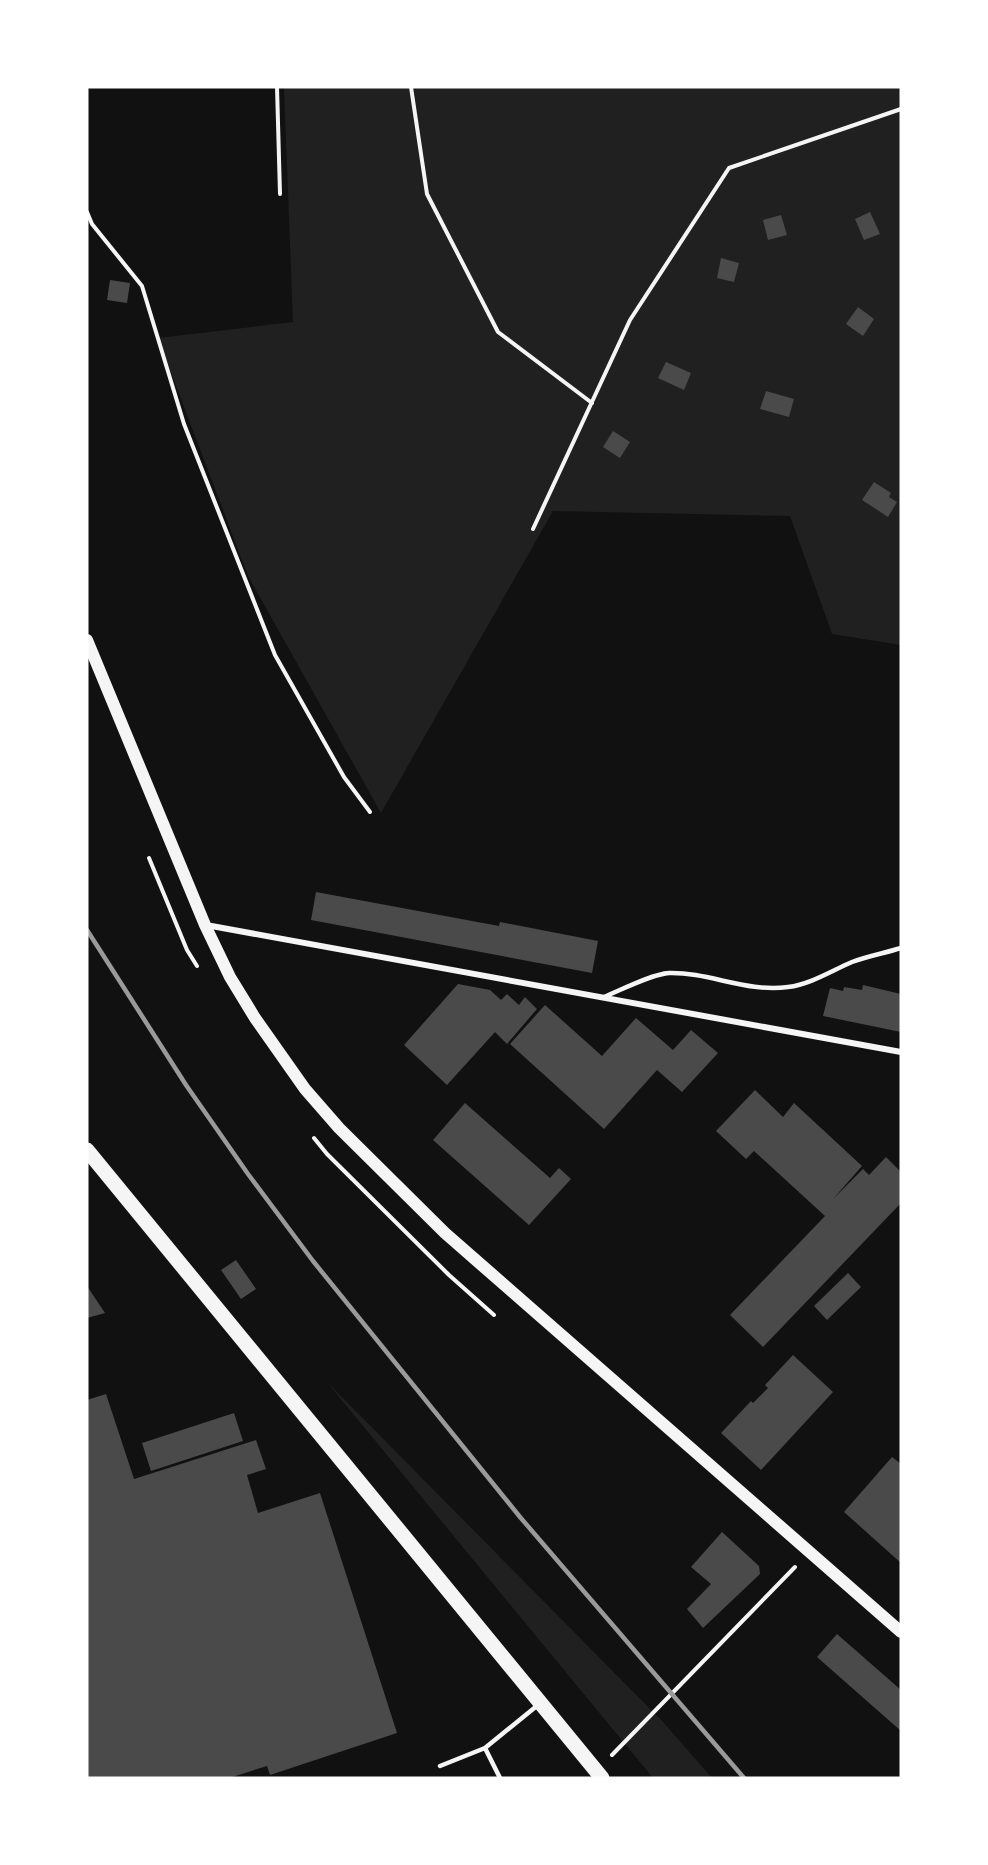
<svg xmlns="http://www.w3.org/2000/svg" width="988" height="1865" font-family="Barlow,sans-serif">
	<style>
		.green { fill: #202020 }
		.building { fill: #4a4a4a }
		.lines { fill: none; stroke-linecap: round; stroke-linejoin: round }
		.path { stroke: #f5f5f5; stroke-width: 4 }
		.service { stroke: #f5f5f5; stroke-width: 4.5 }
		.minor { stroke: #f5f5f5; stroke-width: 6 }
		.secondary { stroke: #f5f5f5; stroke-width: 12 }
		.primary { stroke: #f5f5f5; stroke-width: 15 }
		.rail { stroke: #9a9a9a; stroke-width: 4.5 }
	</style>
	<rect width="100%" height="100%" fill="#111"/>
	<path class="green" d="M284,87H901V645L832,634L790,516L553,511L381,813L248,576L158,338L293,322Z
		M326,1381L664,1723L712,1778H653Z"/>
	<path class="building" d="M870,212L880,234L864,240L855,219Z
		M781,215L787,235L768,240L763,220Z
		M721,258L739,263L734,282L717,278Z
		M110,280L130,283L127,303L107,300Z
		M858,307L874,319L863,336L846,324Z
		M666,362L691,373L684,390L658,378Z
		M766,391L794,399L789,417L760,409Z
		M613,431L630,442L620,458L603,447Z
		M874,482L891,493L889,497L897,502L888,517L862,500Z
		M316,892L499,926L500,922L598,941L592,973L311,920Z
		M458,984L490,990L501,1000L507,994L519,1005L525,997L537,1009L507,1044L495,1032L447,1085L404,1045Z
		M863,985L901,994V1032L823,1016L830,988L843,991L844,987L862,990Z
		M545,1005L602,1056L636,1018L673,1050L691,1030L718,1053L682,1092L657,1070L604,1129L510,1044Z
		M755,1090L783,1117L794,1103L862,1166L833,1199L863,1169L869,1175L886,1157L901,1172V1203L763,1347L730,1315L825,1216L754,1151L746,1159L716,1131Z
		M465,1103L550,1178L559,1168L571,1179L529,1225L433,1140Z
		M236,1260L256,1289L241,1299L221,1270Z
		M848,1273L861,1287L827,1320L814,1306Z
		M87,1286L105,1313L87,1318Z
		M793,1355L833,1392L761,1470L721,1433L751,1401L753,1403L768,1388L765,1385Z
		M106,1394L134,1479L256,1440L266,1469L247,1475L258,1513L320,1493L397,1733L270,1775L267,1766L229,1778H87V1400Z
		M234,1413L243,1441L151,1471L142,1443Z
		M892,1457L901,1464V1563L844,1512Z
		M722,1532L759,1566L760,1574L703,1628L687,1609L711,1584L691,1567Z
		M837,1634L901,1690V1731L817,1657Z"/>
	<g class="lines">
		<path class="path" d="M277,87L280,194
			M411,87L427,194L498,332L592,403
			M87,212L92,224L142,286L184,424L275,655L344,777L370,812
			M533,529L630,320L729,168L901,109
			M149,858L187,950L197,966
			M314,1138L327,1154L449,1275L494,1315
			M612,1755L795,1567"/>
		<path class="service" d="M604,997C621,990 652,974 669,973C709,972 747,993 788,987C811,984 831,971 852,962C868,956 885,953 901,948
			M440,1766L485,1748
			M500,1778L485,1748L538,1705"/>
		<path class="minor" d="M206,925L901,1052"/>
		<path class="secondary" d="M87,640L205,925L230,977L255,1018L305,1089L339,1128L445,1233L901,1632"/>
		<path class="primary" d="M87,1150L602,1778"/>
		<path class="rail" d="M87,930L186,1085L248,1174L313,1261L520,1517L744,1778"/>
	</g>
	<rect width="988" height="1865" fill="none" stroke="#ffffff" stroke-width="177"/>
</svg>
